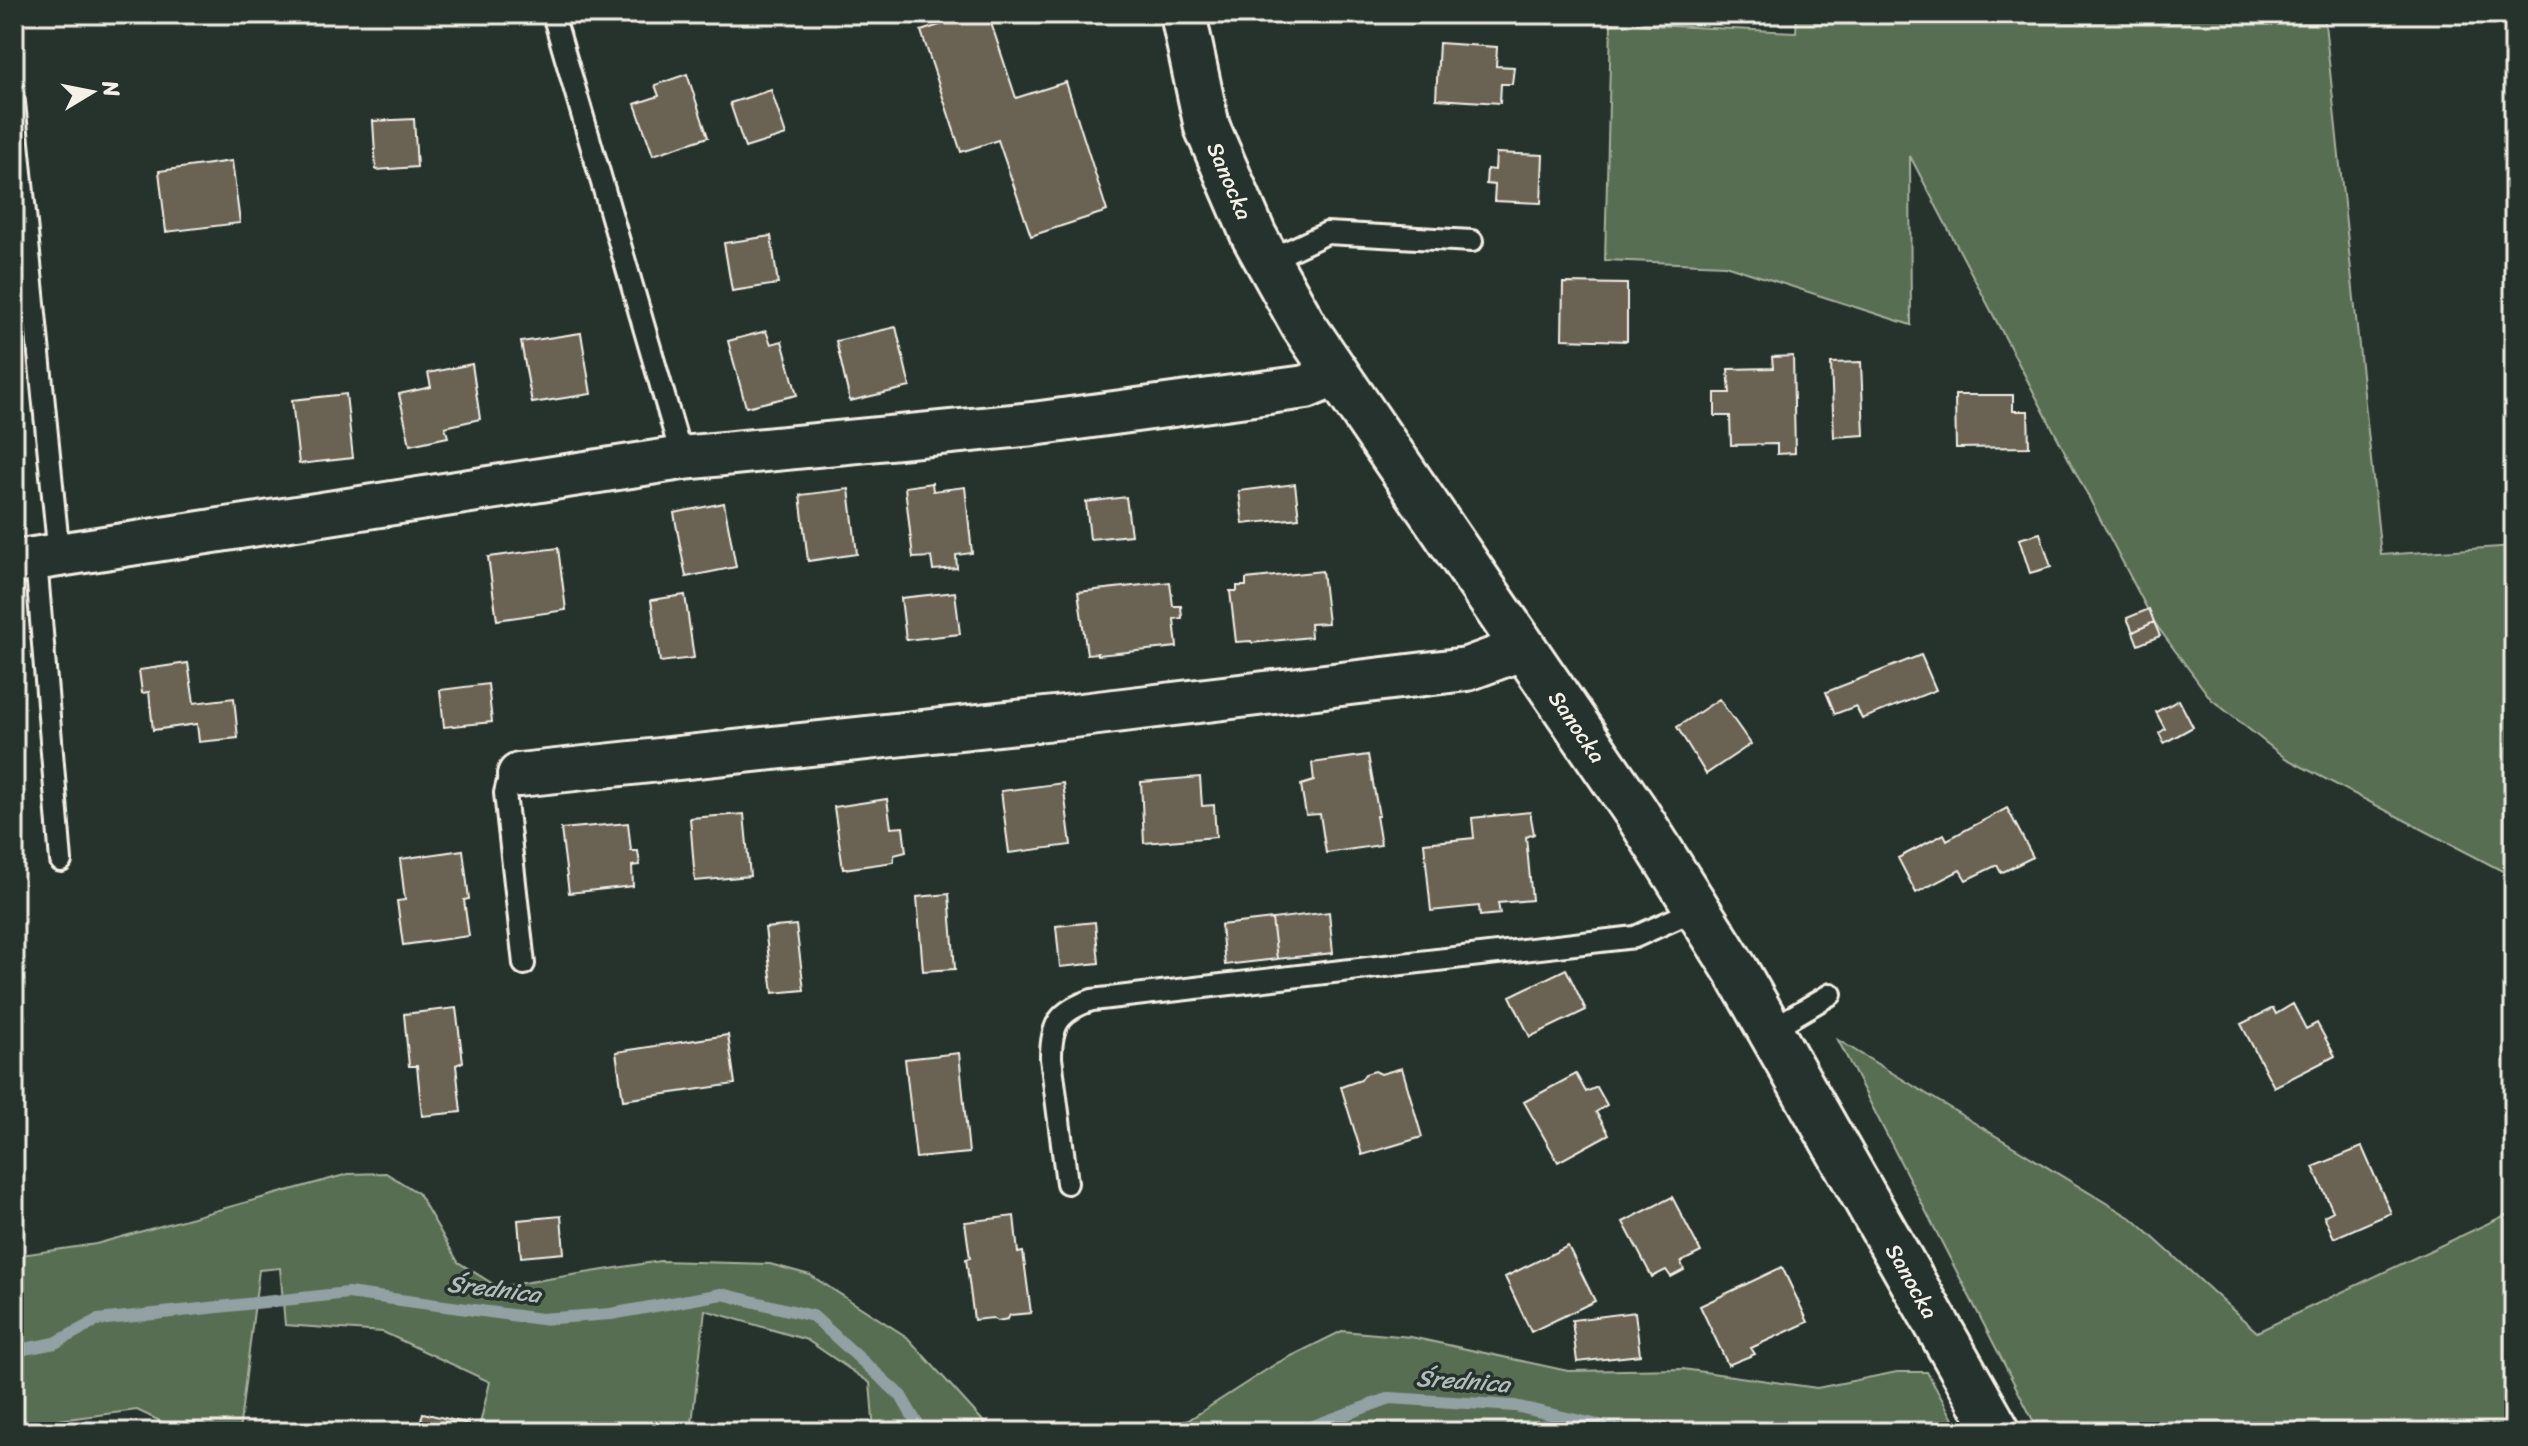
<svg xmlns="http://www.w3.org/2000/svg" width="2528" height="1446" font-family="Sriracha,sans-serif">
	<style>
		.green { fill: #596e52; stroke: #a6b09d; stroke-width: 2 }
		.lines { fill: none; stroke-linecap: round; stroke-linejoin: round }
		.stream { stroke: #92a1a4; stroke-width: 12 }
		.building { fill: #6a6452; stroke: #f4f1e8; stroke-width: 2 }
		.lane-casing { stroke: #f4f1e8; stroke-width: 26 }
		.street-casing { stroke: #f4f1e8; stroke-width: 48 }
		.primary-casing { stroke: #f4f1e8; stroke-width: 50 }
		.lane { stroke: #26332d; stroke-width: 20 }
		.street { stroke: #26332d; stroke-width: 42 }
		.primary { stroke: #26332d; stroke-width: 44 }
		.labels { text-anchor: middle; dominant-baseline: central; stroke-width: 7; stroke-linejoin: round; paint-order: stroke }
		.street-label { font-size: 22px; fill: #f4f1e8; stroke: #26332d }
		.water-label { font-size: 24px; font-style: italic; fill: #b2bcba; stroke: #26332d }
	</style>
	<rect width="100%" height="100%" fill="#26332d"/>
	<filter id="ink" filterUnits="userSpaceOnUse"><feTurbulence type="fractalNoise" baseFrequency=".0125" numOctaves="2"/><feDisplacementMap in="SourceGraphic" scale="16" xChannelSelector="R" yChannelSelector="G"/><feConvolveMatrix kernelMatrix="1 2 1 2 8 2 1 2 1" color-interpolation-filters="sRGB"/></filter>
	<g filter="url(#ink)">
		<path class="green" d="M1797,14H2324L2381,555L2514,546V877L2285,758L2211,699L2154,622L1910,156L1911,325L1725,265L1605,260L1611,23L1796,32Z
			M1838,1040L2134,1220L2257,1332L2514,1211V1432H2039Z
			M386,1173L418,1193L458,1262L498,1287L660,1261L770,1264L810,1275L907,1337L993,1432H874L870,1383L807,1340L705,1310L691,1432H478L490,1382L383,1332L285,1325L280,1268L259,1270L239,1432H183L137,1410L60,1420V1432H14V1256L96,1244L348,1174Z
			M1342,1331L1411,1337L1568,1371L1683,1369L1817,1388L1897,1372H1927L1960,1432H1149L1187,1421L1277,1363Z"/>
		<g class="lines">
			<path class="stream" d="M14,1351L55,1343L98,1320L348,1293L541,1319L611,1314L722,1294L813,1316L901,1396L922,1432
				M1297,1432L1390,1398L1515,1406L1629,1432"/>
		</g>
		<path class="building" d="M973,14H988L1016,98L1066,82L1107,211L1031,236L998,140L961,152L921,31Z
			M1439,43L1497,47L1496,66L1514,67L1512,84H1501L1500,103L1436,99Z
			M687,74L708,137L653,155L635,104L659,96L655,85Z
			M771,90L786,135L745,148L730,103Z
			M414,119L417,167L376,170L373,121Z
			M1496,153L1543,155L1541,203L1494,201L1495,185L1486,184L1487,169L1495,170Z
			M232,161L240,223L166,232L159,171Z
			M771,236L778,284L732,291L724,243Z
			M1563,283L1627,284V341L1562,339Z
			M896,327L910,387L850,401L836,341Z
			M766,331L771,344L782,341L797,395L746,407L728,341Z
			M581,333L591,394L532,403L521,342Z
			M1793,356L1795,453L1777,454V444L1731,445L1730,416H1715V393H1730L1728,369L1773,368L1772,357Z
			M1861,362L1864,435L1834,437L1831,363Z
			M472,364L480,419L445,427L448,437L410,445L399,394L431,387L428,373Z
			M346,394L353,458L299,464L292,400Z
			M1955,395H2013V411H2028L2029,447L1956,448Z
			M932,483L933,491L965,487L972,553L956,555L957,568L933,570L931,557L913,558L905,487Z
			M1295,484L1299,518L1243,524L1239,491Z
			M849,489L857,554L808,561L800,495Z
			M1126,497L1131,535L1090,539L1086,502Z
			M724,503L736,567L686,577L674,513Z
			M2040,533L2051,567L2030,573L2019,539Z
			M558,548L566,610L497,620L488,557Z
			M1322,571L1328,623L1310,624L1311,637L1252,643L1251,641L1236,642L1230,591H1237V586H1246V579Z
			M1170,582L1173,606H1181L1182,618L1174,619L1177,647L1098,655V653L1087,654L1078,592Z
			M955,592L960,634L906,640L901,598Z
			M685,595L694,658L660,662L651,600Z
			M2149,609L2154,622L2133,632L2127,618Z
			M2154,622L2160,636L2138,645L2133,632Z
			M1921,655L1936,690L1862,719L1856,706L1835,714L1826,692Z
			M188,663L194,703L234,698L238,738L199,742L197,724L153,730L149,692L142,693L139,670Z
			M488,684L492,722L444,727L440,690Z
			M1719,699L1751,744L1706,774L1677,727Z
			M2179,700L2193,727L2164,743L2159,733L2165,729L2156,712Z
			M1368,755L1379,816H1376L1381,845L1326,853L1320,814L1306,815L1301,785L1314,781L1312,763Z
			M1200,777L1202,806L1214,805L1216,837L1144,843L1141,782Z
			M1063,783L1071,845L1009,853L1001,791Z
			M887,799L891,828L903,827L906,852L894,855V862L843,869L834,807Z
			M2007,808L2033,857L2001,873L1997,865L1966,880L1960,870L1916,893L1898,858L1944,834L1947,840Z
			M1530,812L1534,834L1526,837L1532,900L1498,903L1500,914L1480,916L1479,906L1431,911L1424,843L1474,838L1472,818Z
			M744,814L750,876L695,881L690,818Z
			M628,823L631,851H638L640,865L632,866L633,886L569,893L561,829Z
			M463,850L469,899L464,900L469,936L403,945L397,901L405,900L400,859Z
			M949,894L955,969L923,971L917,897Z
			M1329,912L1333,953L1277,959L1272,919Z
			M1272,919L1277,959L1225,965L1221,925Z
			M1095,922L1099,963L1060,967L1056,926Z
			M796,925L804,990L773,993L765,928Z
			M1566,969L1586,1010L1530,1037L1510,996Z
			M20,980L25,1019L14,1021V981Z
			M2293,1004L2306,1029L2317,1023L2335,1056L2274,1087L2241,1024L2273,1008L2276,1014Z
			M456,1008L463,1062L456,1065L461,1112L422,1116L417,1066H409L404,1014Z
			M728,1035L735,1084L623,1100L616,1052Z
			M959,1053L969,1153L916,1158L905,1059Z
			M1402,1068L1422,1137L1362,1155L1341,1087L1361,1080L1365,1074L1375,1071L1381,1074Z
			M1576,1074L1586,1092L1597,1087L1607,1105L1596,1112L1609,1134L1558,1162L1524,1102Z
			M2362,1147L2391,1213L2334,1238L2324,1216L2333,1211L2313,1167Z
			M1672,1197L1701,1252L1681,1262L1684,1270L1671,1277L1666,1270L1652,1277L1623,1222Z
			M561,1216L564,1253L521,1257L518,1220Z
			M1014,1216L1018,1253L1023,1252L1031,1313L1010,1315L1008,1319L997,1321L993,1318L974,1320L966,1259L970,1258L965,1222Z
			M1568,1246L1595,1301L1531,1332L1505,1277Z
			M1782,1267L1808,1322L1751,1348L1755,1354L1728,1365L1700,1306Z
			M1635,1312L1640,1355L1577,1362L1572,1320Z
			M423,1413L469,1424L467,1432H418Z"/>
		<g class="lines">
			<defs>
				<path id="lane" d="M553,14L682,458
					M14,102L59,556
					M1267,261L1327,233L1472,241
					M36,560L61,861
					M519,775L508,781L505,793L524,964
					M1770,1030L1831,994
					M1067,1183L1051,1058C1051,1024 1059,1011 1092,1000L1635,937L1697,909"/>
				<path id="street" d="M14,562L682,458L1033,424L1306,387L1337,374
					M519,775L1073,716L1467,669L1524,648"/>
				<g id="primary">
					<path id="s1" d="M1183,14L1207,127L1254,236L1304,326L1636,812L1737,972L1998,1432"/>
				</g>
			</defs>
			<use href="#lane" class="lane-casing"/>
			<use href="#street" class="street-casing"/>
			<use href="#primary" class="primary-casing"/>
			<use href="#lane" class="lane"/>
			<use href="#street" class="street"/>
			<use href="#primary" class="primary"/>
		</g>
	</g>
	<g class="labels">
		<g class="street-label">
			<text stroke="none"><textPath href="#s1" startOffset="174">Sanocka</textPath></text>
			<text stroke="none"><textPath href="#s1" startOffset="822">Sanocka</textPath></text>
			<text stroke="none"><textPath href="#s1" startOffset="1470">Sanocka</textPath></text>
		</g>
		<g class="water-label">
			<text transform="translate(494 1289) rotate(7)">Średnica</text>
			<text transform="translate(1463 1381) rotate(4)">Średnica</text>
		</g>
	</g>
	<rect width="2528" height="1446" fill="none" stroke="#26332d" stroke-width="48"/>
	<rect x="24" y="24" width="2480" height="1398" fill="none" stroke="#f4f1e8" stroke-width="3" filter="url(#ink)"/>
	<g transform="translate(92 92) rotate(80)" stroke="#26332d" stroke-width="6" paint-order="stroke">
	<path d="M0-6L14 30L0 20L-14 30Z" fill="#f4f1e8"/>
	<text y="-12" font-size="22" font-weight="bold" text-anchor="middle" fill="#f4f1e8">N</text>
	</g>
</svg>
